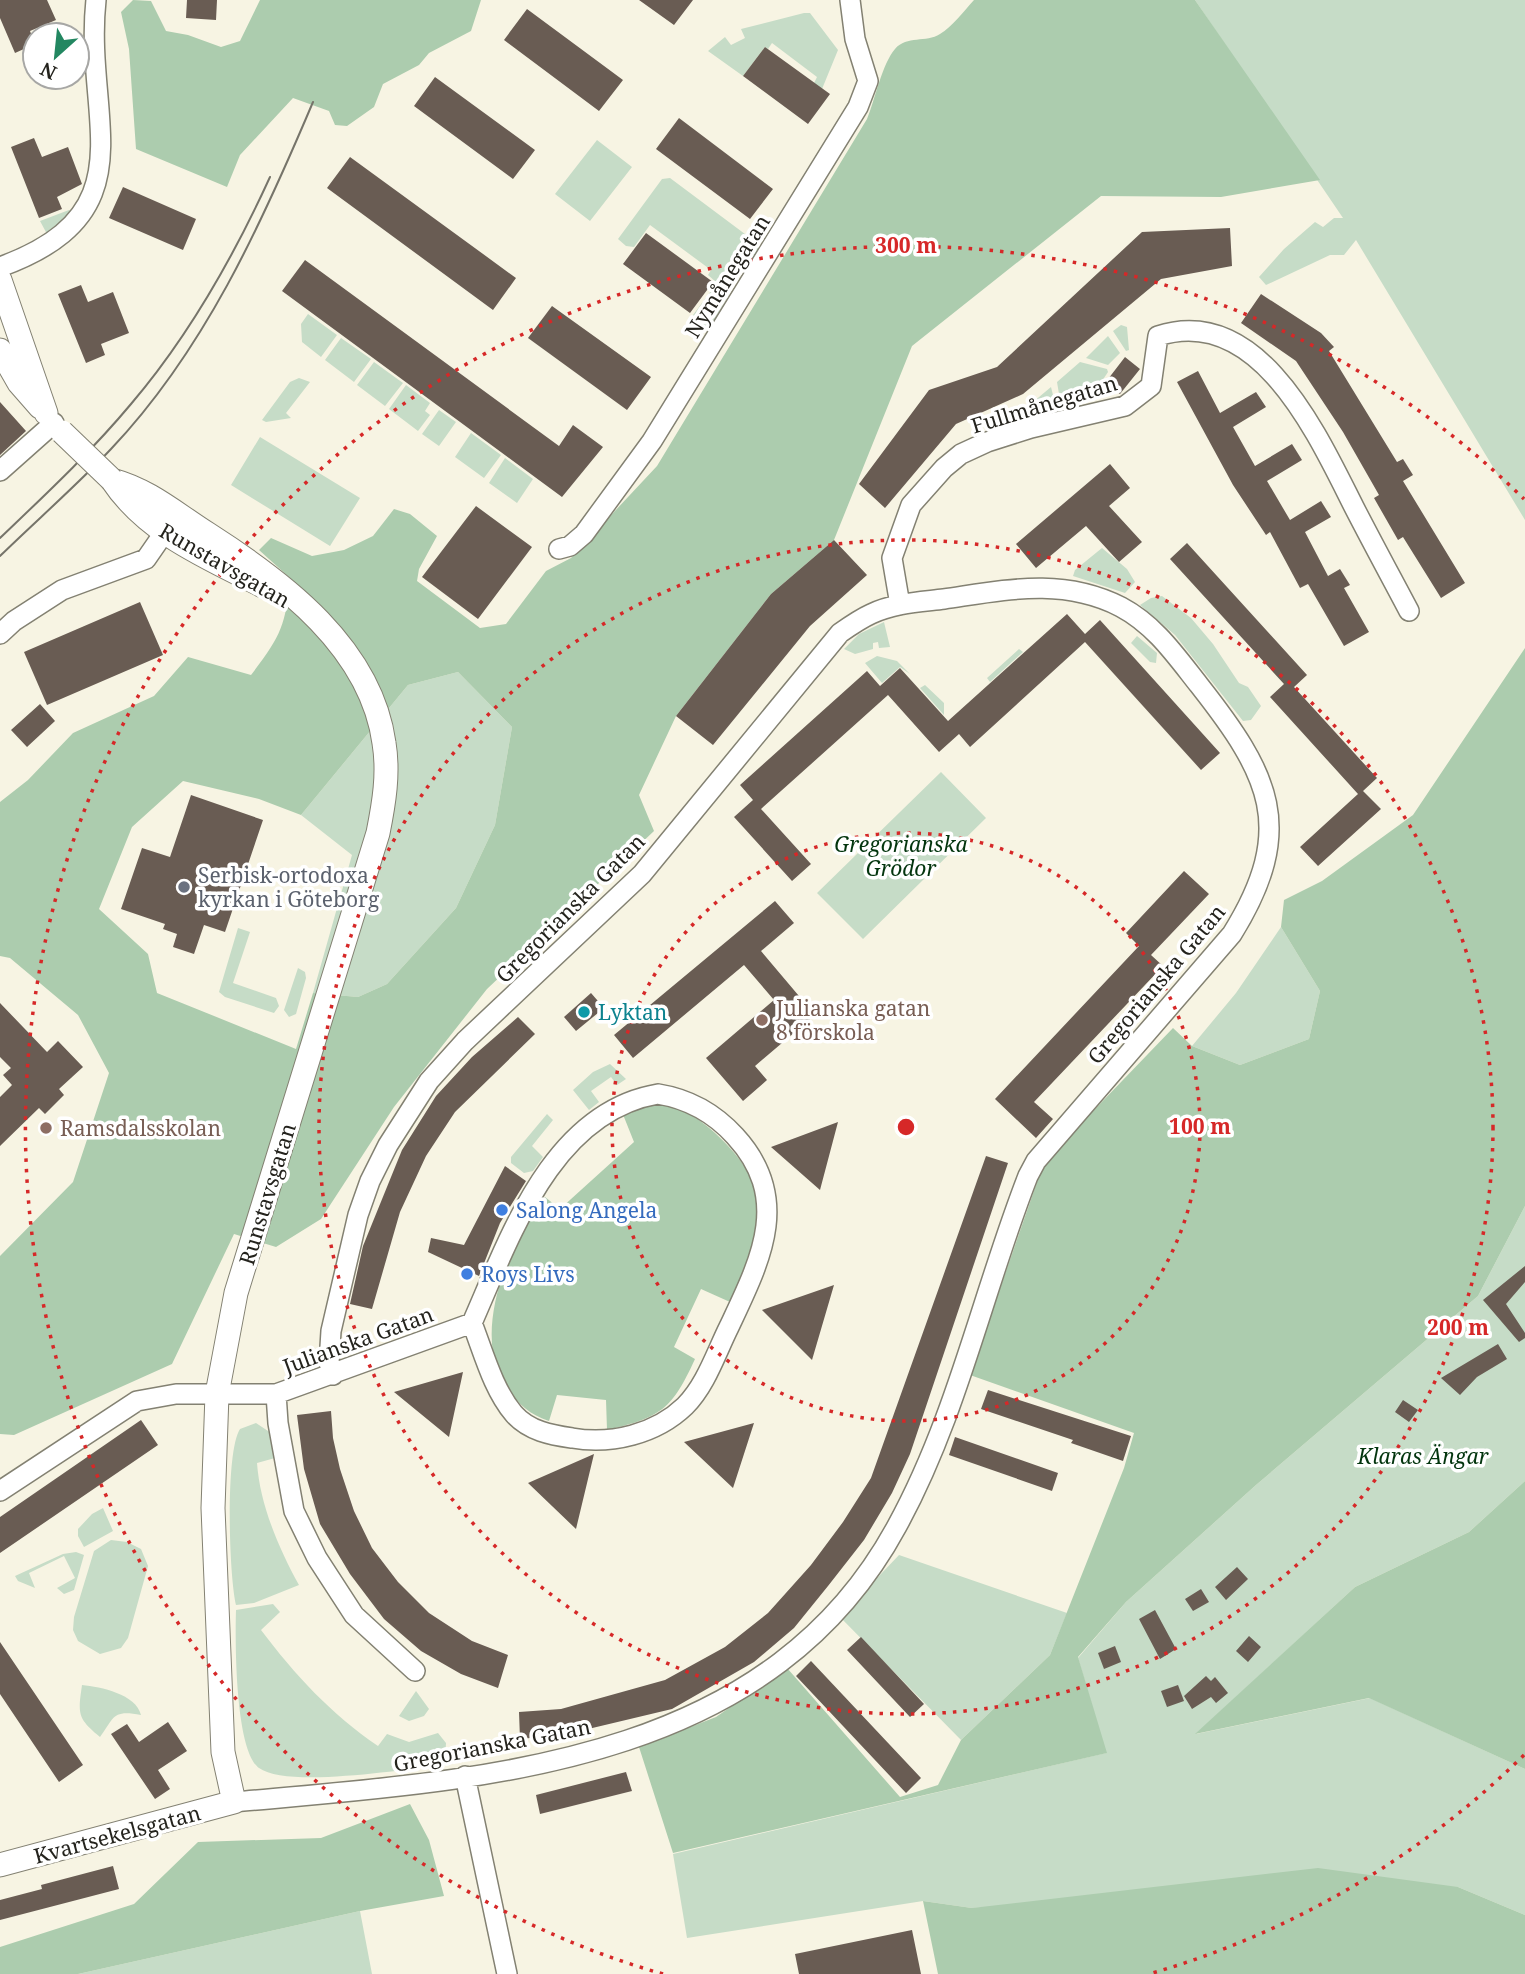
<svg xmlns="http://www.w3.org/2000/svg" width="1525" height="1974" font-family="'Noto Serif',serif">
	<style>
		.green { fill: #c6dcc7 }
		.forest { fill: #acccae; fill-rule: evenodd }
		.building { fill: #695c53 }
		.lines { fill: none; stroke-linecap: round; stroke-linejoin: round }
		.minor-casing { stroke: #838172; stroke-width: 22 }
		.tertiary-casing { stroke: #838172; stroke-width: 25 }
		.minor { stroke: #fff; stroke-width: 19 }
		.tertiary { stroke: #fff; stroke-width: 23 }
		.tram { stroke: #76746a; stroke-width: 2 }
		.tertiary-bridge-casing { stroke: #838172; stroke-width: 25; stroke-linecap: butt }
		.tertiary-bridge { stroke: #fff; stroke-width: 23 }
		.ring { fill: none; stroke: #d62828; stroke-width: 3.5; stroke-dasharray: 3.5 7 }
		.worship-dot { fill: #6b7280; stroke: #fff; stroke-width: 2.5 }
		.culture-dot { fill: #0f9aa8; stroke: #fff; stroke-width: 2.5 }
		.education-dot { fill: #8d6e63; stroke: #fff; stroke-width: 2.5 }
		.shop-dot { fill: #3f7fe0; stroke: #fff; stroke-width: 2.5 }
		.labels { text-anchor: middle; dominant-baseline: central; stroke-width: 7; stroke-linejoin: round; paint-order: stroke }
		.street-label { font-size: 21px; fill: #24231d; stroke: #fff }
		.park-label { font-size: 21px; font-style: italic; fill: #03350e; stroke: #fff }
		.worship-label { font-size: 21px; fill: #5b616d; stroke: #fff; text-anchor: start }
		.education-label { font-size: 21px; fill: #785e54; stroke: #fff; text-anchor: start }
		.culture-label { font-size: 21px; fill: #0d838f; stroke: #fff; text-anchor: start }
		.shop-label { font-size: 21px; fill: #366cbe; stroke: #fff; text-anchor: start }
		.centre { fill: #d62828; stroke: #fff; stroke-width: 3.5 }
		.ring-label { font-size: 21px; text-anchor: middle; font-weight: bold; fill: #d62828; stroke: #fff; stroke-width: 7; stroke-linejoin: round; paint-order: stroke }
	</style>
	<rect width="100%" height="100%" fill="#f7f4e3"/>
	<path class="green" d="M1195,0H1525V520L1356,240L1344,255H1330L1266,285L1259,277L1284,249L1315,222L1323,227L1334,218H1343Z
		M804,13H810L838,50L822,89L814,83L817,77L772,43L768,49L765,47L743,76L708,51L725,37L731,45L745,38L741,29Z
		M597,140L632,167L590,221L555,194Z
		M670,178L757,243L759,251L752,260L737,252L727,268L740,275L711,326H701L690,319L717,283L708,275L711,270L650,225L634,247L626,246L618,239L662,179Z
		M69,210L72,212L47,234L40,221Z
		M308,314L337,335L321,357L302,342L301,324Z
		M1121,325L1127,327L1129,350L1126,351L1113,331Z
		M1108,336L1120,353L1108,365L1086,358Z
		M341,338L371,359L354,382L325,360Z
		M374,362L403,383L385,406L357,385Z
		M1080,362L1107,369L1108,372L1100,384L1059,394L1057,382Z
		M299,378L310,382L286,413L291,418L266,422L262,420L290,382Z
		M406,385L430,403L425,411L430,415L418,431L389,409Z
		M1051,387L1057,411L1009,422Z
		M439,410L456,422L439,446L422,434Z
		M471,433L501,455L484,478L455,457Z
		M260,437L360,498L330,546L231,485Z
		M505,458L533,479L517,503L489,483Z
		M1102,548L1127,569L1135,582L1125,593L1073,576L1075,570Z
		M1162,596L1191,618L1213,644L1239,683L1248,687L1261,706L1251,720L1243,721L1175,635L1140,605L1151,598Z
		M884,622L890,647L879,648L878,642L873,643V649L855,654L844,649L859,634Z
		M1137,636L1157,653L1156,663L1150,662L1131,643Z
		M1019,649L1023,652L990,682L987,678Z
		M877,656L897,661L910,674L900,667L882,683L865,663Z
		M458,672L512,727L495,825L456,908L387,984L358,997L313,993L352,855L301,815L408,685Z
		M925,685L944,703V715L920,688Z
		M941,772L986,818L863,939L817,893Z
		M1281,927L1320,991L1309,1039L1240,1065L1192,1046L1236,993Z
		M238,928L250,932L233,983L276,998L279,1006L274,1013L225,997L219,992Z
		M298,968L305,972L306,978L296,1014L289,1017L284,1010Z
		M610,1064L626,1079L617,1085L611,1077L591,1091L599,1102L589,1110L573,1090L593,1072Z
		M547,1114L553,1120L532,1146L543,1157L533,1171L524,1173L511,1163V1157Z
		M1525,1206V1481L1469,1532L1355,1587L1196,1734L1370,1698L1525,1769V1915L1458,1887L972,1908L923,1901L687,1938L673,1854L1106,1753L1078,1658L1126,1602L1256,1485L1478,1296Z
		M256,1423L271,1433L275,1458L257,1463C260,1505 279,1549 299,1585L254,1603L236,1605C229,1576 225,1452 240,1429Z
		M103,1508L113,1531L84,1547L78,1536V1529L92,1514Z
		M111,1540L127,1542L141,1549L148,1566L128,1638L121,1648L100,1654L78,1641L73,1630L74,1617L94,1551Z
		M76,1552L84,1555L74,1590L64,1594L57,1588L75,1578L64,1556L29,1573L35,1588L18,1581L15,1576L63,1554Z
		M899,1555L1067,1613L1050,1655L961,1740L840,1617Z
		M273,1604L280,1612L261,1630C295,1675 331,1714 378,1746L387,1734L409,1742L438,1733L446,1743L445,1760L435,1766C400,1770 286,1788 259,1768C235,1750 235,1641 236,1610Z
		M82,1685C101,1687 136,1694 141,1715C112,1709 114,1718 100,1737C77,1718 78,1714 82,1685Z
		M416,1691L429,1709L424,1716L409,1721L399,1716Z
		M360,1911L372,1974H78Z"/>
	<path class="forest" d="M133,0L151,1L166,31L188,35L221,47L240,41L260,0H481L471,31L429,53L419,65L383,84L374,107L347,126L335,125L329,111L293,98L240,155L227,187L136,149L129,49L121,12Z
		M974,0H1195L1320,180L1221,197L1101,196L912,346L834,540L771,594L676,716L639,795L654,831L487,989L394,1107L321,1219L276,1247L234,1234L172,1364L14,1435L0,1434V1256L73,1182L109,1073L78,1015L10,958L0,956V802L28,780L73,733L154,696L188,657L251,675C280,637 286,626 290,578L259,550L271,538L312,556L344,550L373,536L394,509L410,514L437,536L419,569L417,581L480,628L506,624L546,571L571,558L657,466L867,119C875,100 882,64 895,49C907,35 926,43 940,34C952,27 964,11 974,0ZM458,672L512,727L495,825L456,908L387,984L358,997L313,993L296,1049L157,993L148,954L99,909L132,827L183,781L259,799L301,815L408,685Z
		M1525,648V1206L1478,1296L1256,1485L1126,1602L1078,1657L1107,1753L673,1853L639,1747L716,1717L787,1668L900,1797L938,1785L961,1740L1050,1655L1124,1468L1134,1433L970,1375L1044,1162L1173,1028L1192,1046L1240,1065L1309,1039L1320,991L1281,927L1284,900L1322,881L1413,815Z
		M673,1104C714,1124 769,1177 762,1227C758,1252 740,1279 730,1302L701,1289L674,1347L695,1359C672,1409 662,1417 607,1430L606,1400L557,1395L549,1421C527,1414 513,1400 503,1379C500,1371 495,1362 493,1353C485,1301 514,1237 545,1197L560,1209L634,1142L622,1112L643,1105Z
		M1525,1481V1769L1369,1698L1195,1734L1355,1587L1469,1532Z
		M410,1804L429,1840L444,1896L360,1911L78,1974H0V1947L134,1904L198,1842L321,1838Z
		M1318,1868L1458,1887L1525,1915V1974H938L923,1901L972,1908Z"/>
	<path class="building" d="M0,0H47L56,20L30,31L35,44L15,53L0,18Z
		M187,0H217L216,20L186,18Z
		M639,0H693L674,25Z
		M527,9L623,80L599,111L504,40Z
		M765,47L830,94L808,124L743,76Z
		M435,77L535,150L513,179L414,106Z
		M679,118L773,189L750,219L656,149Z
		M34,138L42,157L68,147L82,184L57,197L62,209L39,218L11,147Z
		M350,157L516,278L493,310L327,188Z
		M123,187L196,219L183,250L109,218Z
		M1230,228L1232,266L1161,279L1023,394L956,424L885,508L859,484L929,390L997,367L1142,232Z
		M646,233L713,282L690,313L623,264Z
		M305,260L559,446L573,425L603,447L562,497L282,291Z
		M81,285L88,302L113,292L129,333L101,344L105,355L86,363L58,294Z
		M1261,294L1321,333L1334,347L1329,351L1397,462L1403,459L1413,475L1403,481L1465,583L1441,598L1403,537L1398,540L1374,498L1379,495L1343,432L1296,361L1241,323Z
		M552,306L651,377L627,410L528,338Z
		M1125,357L1140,369L1120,394L1105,383Z
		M1198,371L1220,413L1256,392L1266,407L1233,427L1255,466L1292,444L1302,460L1267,481L1290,520L1321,501L1331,517L1305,532L1328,576L1340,569L1350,585L1344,588L1369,632L1344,646L1308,584L1300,588L1270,532L1266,535L1233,485L1177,382Z
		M0,402L26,431L0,455Z
		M1110,464L1130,488L1109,506L1142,542L1119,562L1086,526L1036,568L1016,544Z
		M476,506L532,547L478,619L422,577Z
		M834,540L867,575L810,626L713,745L676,716L771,594Z
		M1187,543L1307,675L1294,687L1377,778L1363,791L1381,809L1318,866L1300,847L1358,794L1270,697L1284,684L1170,559Z
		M140,602L163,655L47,705L24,652Z
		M1067,614L1085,634L1100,620L1220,753L1201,770L1085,642L970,747L959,734L939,752L888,695L761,809L811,864L792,881L734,817L753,800L740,785L867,671L880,686L900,668L948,721Z
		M40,704L55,721L27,747L11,730Z
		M191,795L263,820L225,932L204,925L194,954L173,947L177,934L163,929L165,924L121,909L142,848L170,857Z
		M1184,871L1209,894L1151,955L1163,966L1034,1102L1053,1119L1036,1138L995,1099L1139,946L1126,933Z
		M775,901L794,923L761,951L815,1015L755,1066L767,1080L743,1101L706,1058L774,1000L744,965L633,1058L614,1035Z
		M591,993L604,1008L576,1031L564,1017Z
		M0,1003L47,1052L58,1041L83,1067L59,1089L64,1095L45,1114L39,1108L0,1146V1097L12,1085L3,1075L11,1068L0,1057Z
		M518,1017L535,1034L455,1112L426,1156L400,1212L372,1309L350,1304L363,1246L402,1150L436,1096L472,1057Z
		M838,1122L820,1190L771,1147Z
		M986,1156L1008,1163L910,1454L892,1493L864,1540L828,1586L794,1628L754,1662L672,1709L563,1735L520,1739L519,1712L561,1709L665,1680L725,1647L768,1613L811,1565L843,1522L871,1478Z
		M505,1166L526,1181L500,1223L479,1276L428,1252L431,1238L464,1245Z
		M1525,1266V1282L1506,1304L1525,1333V1338L1519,1342L1483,1300Z
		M834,1285L812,1360L762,1310Z
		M1498,1344L1507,1359L1477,1377L1460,1395L1441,1378Z
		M463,1372L449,1437L394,1392Z
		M988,1390L1131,1436L1123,1461L1071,1443L1073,1440L981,1409Z
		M1403,1400L1418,1410L1409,1422L1395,1412Z
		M331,1411L333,1438L340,1469L354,1511L372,1548L398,1582L429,1613L472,1641L508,1655L498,1688L461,1674L421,1651L384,1619L350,1574L320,1524L304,1469L297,1415Z
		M141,1420L158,1445L0,1553V1517Z
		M754,1423L733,1488L684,1442Z
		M955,1437L1058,1473L1052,1491L949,1455Z
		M594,1454L576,1529L528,1483Z
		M1237,1567L1248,1579L1226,1600L1215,1587Z
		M1201,1589L1209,1602L1193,1611L1185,1599Z
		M1155,1610L1176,1649L1160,1659L1139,1619Z
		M1249,1636L1261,1647L1248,1662L1236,1651Z
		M861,1637L924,1704L910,1717L847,1650Z
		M0,1642L83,1765L59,1782L0,1694Z
		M1115,1646L1121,1662L1104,1669L1098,1653Z
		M811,1661L921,1778L906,1793L796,1676Z
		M1206,1676L1211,1681L1215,1677L1228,1693L1216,1703L1211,1697L1192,1709L1184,1696Z
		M1178,1685L1184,1701L1167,1707L1161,1691Z
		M168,1722L187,1751L158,1770L170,1789L155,1799L111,1734L127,1724L139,1742Z
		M626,1772L632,1791L540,1814L536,1795Z
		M113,1866L119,1889L0,1920V1900L42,1889L41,1885Z
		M912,1930L921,1974H799L795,1954Z"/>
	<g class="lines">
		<defs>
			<path id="minor" d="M0,267C152,212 83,119 96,0
				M0,471L54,423
				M559,549L570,546L584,534L652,441L858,107L868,81L855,39L850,0
				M900,605L892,558L911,505L944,468L961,454L987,442L1031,428L1125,406L1151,386L1158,336C1259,303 1318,436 1354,507C1372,542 1391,577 1409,611
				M0,634L14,621L62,590L146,559L173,520
				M658,1094C689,1099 714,1113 735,1136C793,1199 760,1261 729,1327C716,1353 706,1385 685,1406C656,1434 611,1445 572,1438C551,1435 529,1431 514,1414C493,1389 484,1354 472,1323C510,1237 552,1112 658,1094Z
				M276,1394L278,1423L294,1511L317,1558L354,1615L415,1671
				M0,1491L137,1401L176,1394H276L472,1323
				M465,1776L507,1974
				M234,1802C477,1780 766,1768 897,1526C957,1417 983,1291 1028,1176L1036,1161L1232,934C1298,828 1269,774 1199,685C1176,656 1155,625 1121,607C1062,577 1006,590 944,599C920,602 894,603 871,614C860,619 850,626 840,633L642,874L465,1041L429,1081L388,1145L370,1181L358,1215L331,1331L329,1363L333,1375"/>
			<path id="tertiary" d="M0,280L46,413
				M0,350L19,383L40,407
				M112,480C147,533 208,558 263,586
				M0,1865L234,1802L223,1752L213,1508L217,1394L236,1293L378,833C384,803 389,773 384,743C371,648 283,582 208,534C175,513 149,490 112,480"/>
		</defs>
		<use href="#minor" class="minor-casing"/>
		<use href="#tertiary" class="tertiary-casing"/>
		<use href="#minor" class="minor"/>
		<use href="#tertiary" class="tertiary"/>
		<path class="tram" d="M0,538C45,495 91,452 131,404C189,336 233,258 270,177
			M0,556C37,520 76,486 111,449C204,351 261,225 313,102"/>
		<defs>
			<path id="tertiary-bridge" d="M62,432L112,480"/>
		</defs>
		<use href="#tertiary-bridge" class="tertiary-bridge-casing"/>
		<use href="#tertiary-bridge" class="tertiary-bridge"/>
	</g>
	<g class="ring">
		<circle cx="906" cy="1127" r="294"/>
		<circle cx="906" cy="1127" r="587"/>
		<path d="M1524 1755A881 881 0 0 1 1149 1974M663 1974A881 881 0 1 1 1524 499"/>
	</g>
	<circle class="worship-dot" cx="184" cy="887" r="7"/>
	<circle class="culture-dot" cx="584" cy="1012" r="7"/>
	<g class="education-dot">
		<circle cx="762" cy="1020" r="7"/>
		<circle cx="46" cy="1128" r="7"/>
	</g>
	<g class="shop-dot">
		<circle cx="502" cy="1210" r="7"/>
		<circle cx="467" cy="1274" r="7"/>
	</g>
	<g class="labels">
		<g class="street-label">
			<text transform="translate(727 276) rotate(-58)">Nymånegatan</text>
			<text transform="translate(1044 404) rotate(-17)">Fullmånegatan</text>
			<text transform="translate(225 565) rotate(30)">Runstavsgatan</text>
			<text transform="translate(570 908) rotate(-45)">Gregorianska Gatan</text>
			<text transform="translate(1156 984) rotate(-50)">Gregorianska Gatan</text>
			<text transform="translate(267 1194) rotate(-73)">Runstavsgatan</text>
			<text transform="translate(358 1340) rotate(-20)">Julianska Gatan</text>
			<text transform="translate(492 1745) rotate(-11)">Gregorianska Gatan</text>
			<text transform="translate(117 1834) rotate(-15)">Kvartsekelsgatan</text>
		</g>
		<g class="park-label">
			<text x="901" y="844">Gregorianska<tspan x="901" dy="24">Grödor</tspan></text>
			<text x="1423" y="1456">Klaras Ängar</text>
		</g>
		<g class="worship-label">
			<text x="198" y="875">Serbisk-ortodoxa<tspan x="198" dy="24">kyrkan i Göteborg</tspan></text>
		</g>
		<g class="education-label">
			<text x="776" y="1008">Julianska gatan<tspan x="776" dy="24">8 förskola</tspan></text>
			<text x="60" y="1128">Ramsdalsskolan</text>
		</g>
		<g class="culture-label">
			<text x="598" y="1012">Lyktan</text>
		</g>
		<g class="shop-label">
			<text x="516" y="1210">Salong Angela</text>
			<text x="481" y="1274">Roys Livs</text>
		</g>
	</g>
	<circle cx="906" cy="1127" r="10" class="centre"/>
	<g class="ring-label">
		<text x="906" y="253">300 m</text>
		<text x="1200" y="1134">100 m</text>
		<text x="1458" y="1335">200 m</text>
	</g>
	<g transform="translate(56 56) rotate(207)"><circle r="33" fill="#ffffff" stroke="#a7a7a5" stroke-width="2"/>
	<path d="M0-5L12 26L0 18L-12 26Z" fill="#238761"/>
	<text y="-10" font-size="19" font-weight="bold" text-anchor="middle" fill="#24231d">N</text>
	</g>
</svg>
